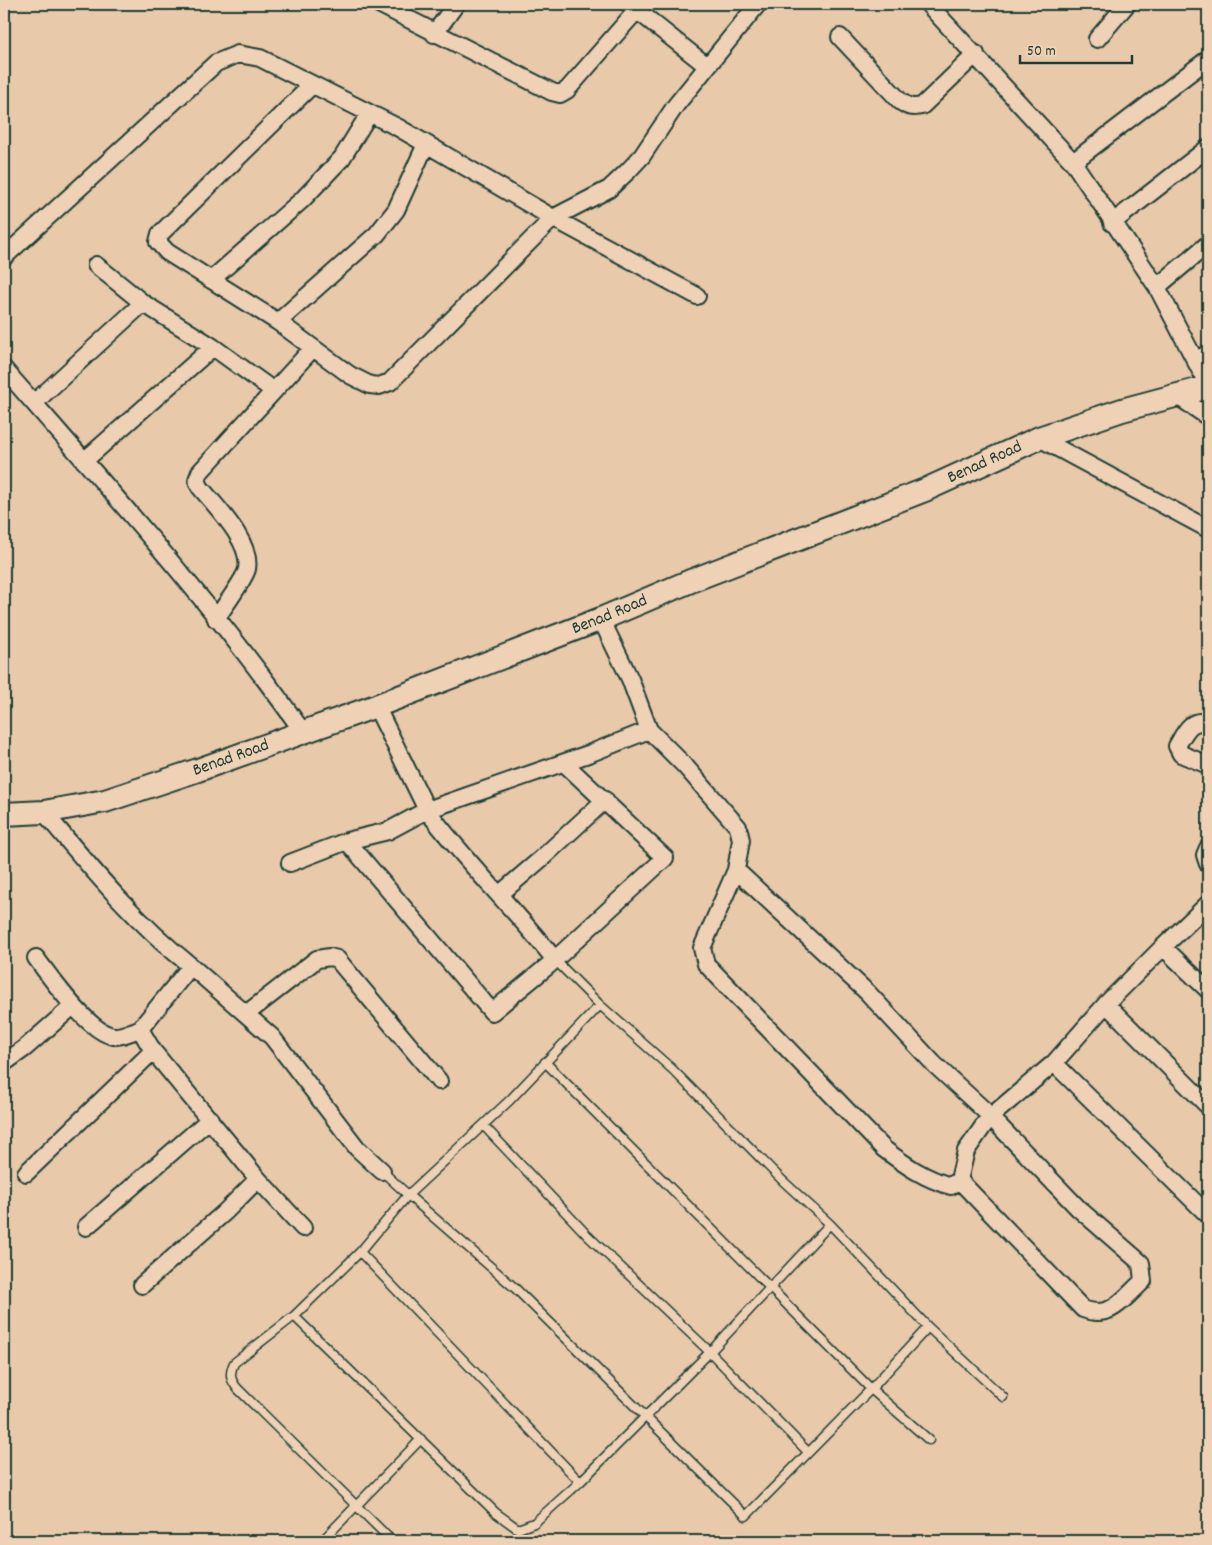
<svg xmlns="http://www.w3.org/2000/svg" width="1212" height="1545" font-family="Dekko,sans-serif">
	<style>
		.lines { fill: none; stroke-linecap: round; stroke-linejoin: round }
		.lane-casing { stroke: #1f3d34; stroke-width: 11 }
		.street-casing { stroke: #1f3d34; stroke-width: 20 }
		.secondary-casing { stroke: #1f3d34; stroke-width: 26 }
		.lane { stroke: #efd2b6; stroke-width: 8 }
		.street { stroke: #efd2b6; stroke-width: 16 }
		.secondary { stroke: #efd2b6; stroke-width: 22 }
		.labels { text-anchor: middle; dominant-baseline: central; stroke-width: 4.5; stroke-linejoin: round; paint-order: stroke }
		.street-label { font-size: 18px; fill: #1f3d34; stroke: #efd2b6 }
	</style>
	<rect width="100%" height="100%" fill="#e8c9a9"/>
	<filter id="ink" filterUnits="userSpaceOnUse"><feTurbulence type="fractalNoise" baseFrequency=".02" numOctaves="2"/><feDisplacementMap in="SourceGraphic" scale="10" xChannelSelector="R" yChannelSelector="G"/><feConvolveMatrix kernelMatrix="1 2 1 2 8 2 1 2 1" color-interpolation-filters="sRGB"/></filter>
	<g filter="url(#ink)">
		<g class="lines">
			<defs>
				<path id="lane" d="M545,1062L871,1389L929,1440
					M484,1126L588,1236L710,1352L808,1452
					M382,1171L408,1195L510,1100L600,1005
					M360,1252L580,1482
					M294,1316L496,1513L518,1529L534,1523L580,1482L710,1352L830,1224
					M928,1327L1003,1397
					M322,1541L421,1439
					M392,1541L238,1389C230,1380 229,1374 234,1363L294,1316L360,1252L408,1195L516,1289L746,1516L871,1389L928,1327L830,1224L783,1181L672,1069L600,1005L555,960"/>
				<path id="street" d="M379,4L552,92L560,94L567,90L637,10
					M629,4L707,66
					M928,4L1073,162L1157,287L1208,385
					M434,34L456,4
					M840,37L900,101C908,107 912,108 922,106L976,54
					M1097,39L1127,4
					M312,85L160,234L158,242L167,252L278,322L350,375L370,385L379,386L390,382L553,218L609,189L628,171L642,156L676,105L758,4
					M1073,162L1208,59
					M1112,223L1208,148
					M4,257L216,63L238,54L260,58L399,128L553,218L697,296
					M96,265L143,303L213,347L274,391
					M211,280L302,200L342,158L369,114
					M1157,287L1208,244
					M278,322L377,234L396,210L426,144
					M1196,362L1208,353
					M4,369C107,487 213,604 303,732
					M1176,395L1208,417
					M34,403L143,303
					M1039,438L1208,529
					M84,461L213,347
					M216,619C223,608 245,579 247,569C252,542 216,507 200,487L197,480L200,472L313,348
					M1208,724C1191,716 1184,734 1177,746L1181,754L1208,765
					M649,730L685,766L738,827L741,840L736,870L868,993L934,1064L984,1110L1079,1209L1141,1263L1143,1281C1123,1299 1111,1320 1083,1309L959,1180
					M44,812C90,867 135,922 191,966L140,1029L153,1051L258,1179L303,1228
					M347,841L492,1012L549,965L665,858L564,763
					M1208,848L1205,855L1208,864
					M290,863L347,841L388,831L427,810L376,706
					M736,870L702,948L706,964L884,1149C905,1165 925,1179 951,1186L959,1180L966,1151L989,1118L1054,1063L1106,1004L1163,947L1208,990
					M500,894L542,858L605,800
					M1163,947L1208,904
					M36,958C51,978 90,1034 114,1036C121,1037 132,1031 140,1029
					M555,960C514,908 466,863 427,810L591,753L649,730L630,679L601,619
					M191,966L272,1037L357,1148L382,1171
					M1106,1004L1208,1106
					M246,1014L317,959L330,957L337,959L439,1081
					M4,1063L25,1048L73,1006
					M1054,1063L1208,1215
					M26,1173L153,1051
					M86,1227L210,1119
					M142,1285L225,1212L258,1179"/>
				<g id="secondary">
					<path id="s1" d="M4,814L44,812L105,801L198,770L376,706L601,619L693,580L925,490L1039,438L1122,410L1208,387"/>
				</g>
			</defs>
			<use href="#lane" class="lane-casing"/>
			<use href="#street" class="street-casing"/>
			<use href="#secondary" class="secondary-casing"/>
			<use href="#lane" class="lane"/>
			<use href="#street" class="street"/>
			<use href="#secondary" class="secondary"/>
		</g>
	</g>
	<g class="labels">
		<g class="street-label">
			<text stroke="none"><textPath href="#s1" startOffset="1045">Benad Road</textPath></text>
			<text stroke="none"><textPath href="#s1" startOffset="640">Benad Road</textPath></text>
			<text stroke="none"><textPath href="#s1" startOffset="235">Benad Road</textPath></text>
		</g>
	</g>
	<rect width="1212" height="1545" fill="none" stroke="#efd2b6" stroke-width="20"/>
	<rect x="10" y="10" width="1192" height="1525" fill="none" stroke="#1f3d34" stroke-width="2" filter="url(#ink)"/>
	<path d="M1020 55v8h112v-8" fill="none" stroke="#1f3d34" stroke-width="2.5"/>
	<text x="1027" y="55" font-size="15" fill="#1f3d34" stroke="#efd2b6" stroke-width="4" paint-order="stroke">50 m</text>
</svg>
